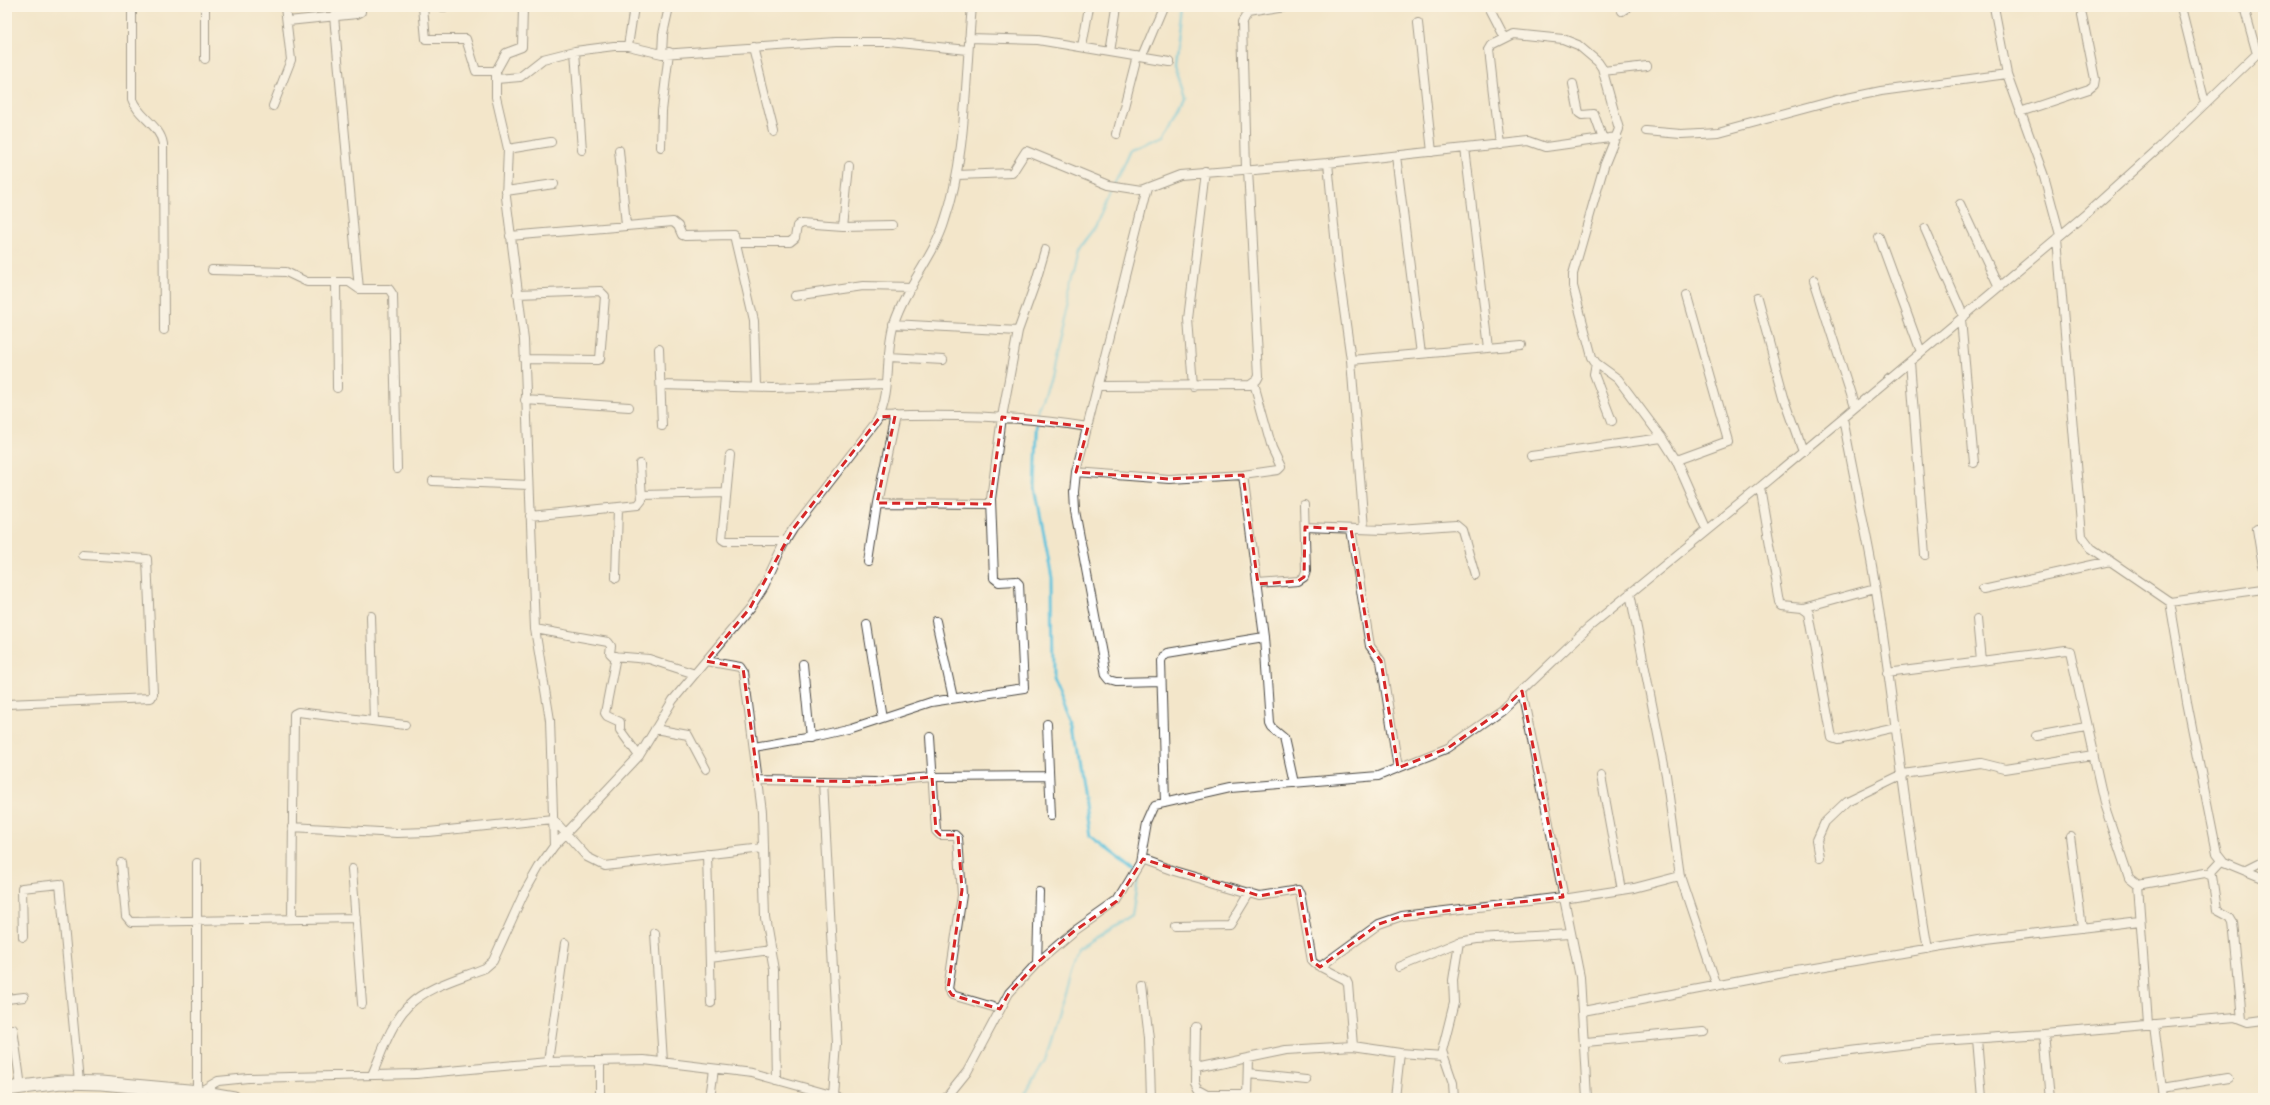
<svg xmlns="http://www.w3.org/2000/svg" width="2270" height="1105" font-family="'IM FELL Great Primer',serif">
	<style>
		.lines { fill: none; stroke-linecap: round; stroke-linejoin: round }
		.stream { stroke: #5fc3dd; stroke-width: 3 }
		.minor-casing { stroke: #494743; stroke-width: 10 }
		.trunk-casing { stroke: #494743; stroke-width: 15 }
		.minor { stroke: #fff; stroke-width: 8 }
		.trunk { stroke: #fff; stroke-width: 13 }
		.marked { fill: none; stroke: #d62828; stroke-width: 3; stroke-dasharray: 8 5; stroke-linejoin: round }
	</style>
	<rect width="100%" height="100%" fill="#fcf5e5"/>
	<filter id="ink" filterUnits="userSpaceOnUse"><feTurbulence type="fractalNoise" baseFrequency=".025" numOctaves="2"/><feDisplacementMap in="SourceGraphic" scale="8" xChannelSelector="R" yChannelSelector="G"/><feConvolveMatrix kernelMatrix="1 2 1 2 8 2 1 2 1" color-interpolation-filters="sRGB"/></filter>
	<filter id="wash" filterUnits="userSpaceOnUse"><feTurbulence type="fractalNoise" baseFrequency=".012" numOctaves="4" result="noise"/><feDisplacementMap in="SourceGraphic" scale="16" xChannelSelector="R" yChannelSelector="G"/><feGaussianBlur stdDeviation="0.9" result="paint"/><feColorMatrix in="noise" values="0 0 0 0 0 0 0 0 0 0 0 0 0 0 0 0 0 1.4 0 .05"/><feComposite in="paint" operator="in"/></filter>
	<g filter="url(#wash)">
		<rect width="100%" height="100%" fill="#f3e6ca"/>
		<g class="lines">
			<path class="stream" d="M1023,1098L1045,1060L1078,949L1132,915L1139,873L1090,836L1073,727L1053,681L1052,578L1035,487L1038,409L1050,378L1079,248L1095,227L1130,149L1163,136L1184,96L1174,67L1181,7"/>
		</g>
	</g>
	<g filter="url(#ink)">
		<g class="lines">
			<defs>
				<path id="minor" d="M132,7V99C138,117 160,125 163,144L164,330
					M423,7L426,39H466L476,71H496L506,53L522,47L523,7
					M442,7H445
					M1489,7L1505,38
					M1994,7L2007,74L2044,176L2060,235
					M2181,7L2205,103
					M2244,7L2257,54
					M1622,11L1628,7
					M334,16L359,289
					M288,21L357,14L361,12V7
					M1418,23L1432,152
					M969,38L1038,40L1170,62
					M628,46L634,7
					M753,47L774,132
					M1082,47L1089,7
					M575,51L582,150
					M1110,52L1117,7
					M662,54L663,34L669,7
					M1142,57L1163,7
					M205,59V7
					M496,71V97L508,149L506,197L524,340L535,629L550,720L554,846
					M1603,71L1647,66
					M496,79L520,77L543,59L575,51L614,46H628L662,54L836,42H889L968,50
					M1573,84L1579,113L1582,115L1594,114L1603,139
					M273,106L291,60L285,7
					M2020,112L2089,89L2094,85L2095,79L2082,15
					M1646,131L1681,134L1718,132L1833,101L1881,91L2007,74
					M1117,134L1137,56
					M1500,145L1489,50L1492,45L1514,34L1563,39L1578,45L1598,62L1602,68L1619,129L1604,166L1573,274V286L1592,357L1596,363L1618,379L1662,438L1676,460L1707,530
					M661,147L662,111L669,52
					M1465,148L1489,348
					M508,149L551,142
					M619,150L626,225
					M1396,156L1421,354
					M1328,163L1338,267L1351,360L1364,529
					M1246,169L1242,22L1248,13L1285,7
					M957,175L1012,173L1026,151L1109,185L1141,190L1180,175L1328,163L1529,141L1546,147L1617,137
					M1147,188L1076,472L1074,492L1075,511L1106,675L1110,680L1117,682L1161,681
					M506,191L554,184
					M1960,204L1999,287
					M843,226L849,166
					M1925,229L1964,317
					M510,236L673,222L678,226L682,235L685,236L734,235L754,321L756,387
					M1879,237L1921,352
					M2057,238L2082,536L2091,548L2170,602L2187,702L2217,853L2224,862L2263,878
					M736,242H790L795,238L797,226L801,223L843,226L892,225
					M212,270L286,272L307,282H349L359,289H389L393,295L397,469
					M1814,280L1855,407
					M336,282L337,388
					M517,294L600,291L605,296L600,359L597,360L524,359
					M795,296L863,286L912,287
					M1757,298L1784,397L1803,451
					M1961,319L1974,463
					M893,324L1018,331
					M659,349L662,426
					M889,357L943,360
					M1351,360L1522,345
					M1910,362L1925,555
					M1596,363L1594,374L1612,421
					M661,385L773,388L885,384
					M1098,386L1250,385L1257,380L1259,376L1248,169
					M1193,387L1188,319L1206,172
					M525,400L629,407
					M880,417C949,414 1019,416 1088,427
					M1843,418C1852,468 1863,517 1872,566C1894,693 1905,822 1928,949
					M730,455L722,539L725,541H786
					M1531,456L1662,438
					M1676,460L1728,441L1687,296
					M1076,472L1169,479L1243,475L1278,470L1281,467L1272,448L1254,383
					M1243,475L1264,637L1270,724L1272,728L1284,738L1294,783
					M433,481L529,485
					M1760,487L1780,603L1783,606L1802,608L1809,613L1832,738L1838,740L1896,727
					M642,495L726,493
					M877,503L990,504
					M530,516L638,505L642,500L640,464
					M1305,527L1384,530L1456,525L1462,530L1475,575
					M1351,529L1370,646L1381,661L1398,768
					M2257,529L2263,566
					M868,562L877,503L895,416
					M616,578L618,507
					M1258,584L1298,581L1304,577L1306,571L1304,505
					M1983,589L2110,561
					M1630,593L1666,775L1680,876L1717,986
					M2170,602L2263,589
					M1802,608L1875,588
					M371,616L374,721
					M1977,619L1981,661
					M936,621L953,698
					M867,625L882,718
					M535,629L608,642L611,646L610,653L613,656L649,659L695,674
					M616,656L605,713L607,716L620,722V730L639,756
					M706,661L740,667L744,673L762,812L765,918L774,970L776,1080
					M803,664L810,738
					M1887,673L2066,650L2070,651L2105,807L2129,878L2138,885L2205,873L2212,876L2217,910L2230,917L2233,922L2242,1019
					M1522,691L1580,977L1587,1098
					M7,704L151,698L153,694L147,559L83,555
					M1047,724L1051,816
					M655,729L688,735L706,769
					M2036,736L2086,727
					M930,737L936,831L940,835H955L958,838L962,895L948,989L952,995L1000,1009
					M754,747L817,736L852,728L931,702L1024,688L1019,584L1016,581L999,582L994,578L991,499L1002,417L1018,331L1036,281L1045,250
					M1601,776L1622,890
					M758,780L875,782L932,777L1049,776
					M823,781L837,1044L833,1095
					M1165,803L1161,661L1163,656L1167,653L1264,637
					M292,827L397,833L429,832L553,819L587,857L605,866L763,848
					M2070,836L2082,928
					M707,854L711,1003
					M1820,857L1817,840L1825,822L1847,801L1903,774L1981,763L2005,769L2093,755
					M1141,859L1174,871L1260,896L1298,890L1300,893L1312,961L1315,964L1346,980L1348,984L1353,1046
					M121,863L126,916L131,922L356,918
					M352,869L362,1004
					M2245,870L2263,861
					M2209,874L2222,860
					M2138,885L2148,1024
					M1563,899L1634,888L1680,876
					M292,919L294,714L298,712L405,725
					M1175,926L1230,925L1250,892
					M655,933L663,1062
					M23,937L22,888L60,884L79,1082
					M710,958L771,950
					M1037,963L1039,892
					M1320,967L1379,924L1402,916L1563,897
					M1399,967L1459,942L1477,939L1571,934
					M1143,987L1149,1038L1151,1098
					M7,999L24,997
					M1583,1011L1767,976L1978,940L2140,921
					M2154,1024L2163,1098
					M1196,1027L1195,1082L1198,1088L1209,1094V1098
					M13,1029L21,1087
					M2044,1034L2050,1098
					M1977,1039L1982,1098
					M1586,1042L1703,1031
					M1784,1059L1926,1042L2044,1034L2235,1017L2248,1022L2263,1020
					M548,1062L565,943
					M1195,1069L1286,1050L1353,1046L1400,1053L1443,1056
					M1248,1074L1306,1080
					M372,1075C382,1052 391,1023 409,1005C428,986 461,978 485,968L493,961L523,895L539,867L554,846L639,756L673,700L750,608L764,586L783,545L793,529L877,421C893,392 884,354 894,323C906,286 934,257 945,220C967,156 965,75 972,7
					M2162,1088L2228,1077
					M197,1092V863
					M199,1092L218,1081L248,1078L416,1074L548,1062L644,1060L752,1073L842,1098
					M1209,1094H1247
					M600,1098V1061
					M710,1098L714,1069
					M946,1098L967,1072L1009,993L1037,963L1073,932L1117,901L1140,863L1147,823L1155,805L1230,788L1378,776L1448,748L1502,710L1589,627L1760,487L2087,213L2159,148L2263,48
					M1247,1098L1248,1058
					M1395,1098L1400,1053
					M1454,1098L1453,1083L1442,1051L1454,1003L1453,980L1459,942"/>
				<path id="trunk" d="M7,1089L61,1082L101,1083L199,1092L234,1098"/>
			</defs>
			<use href="#minor" class="minor-casing"/>
			<use href="#trunk" class="trunk-casing"/>
			<use href="#minor" class="minor"/>
			<use href="#trunk" class="trunk"/>
		</g>
	</g>
	<path d="M0 0H2270V1105H0ZM895,416L877,503L990,504L1002,417L1088,427L1076,472L1169,479L1243,475L1258,584L1298,581L1304,577L1305,527L1351,529L1370,646L1381,661L1398,768L1448,748L1502,710L1522,691L1563,897L1402,916L1379,924L1320,967L1312,961L1299,888L1260,896L1143,859L1117,901L1073,932L1037,963L1009,993L1000,1009L952,995L948,989L962,890L958,835H940L936,831L932,777L875,782L758,780L743,668L706,661L750,608L793,529L880,417Z" fill="#f3e6ca" fill-opacity=".55" fill-rule="evenodd"/>
	<path class="marked" d="M895,416L877,503L990,504L1002,417L1088,427L1076,472L1169,479L1243,475L1258,584L1298,581L1304,577L1305,527L1351,529L1370,646L1381,661L1398,768L1448,748L1502,710L1522,691L1563,897L1402,916L1379,924L1320,967L1312,961L1299,888L1260,896L1143,859L1117,901L1073,932L1037,963L1009,993L1000,1009L952,995L948,989L962,890L958,835H940L936,831L932,777L875,782L758,780L743,668L706,661L750,608L793,529L880,417Z"/>
	<rect width="2270" height="1105" fill="none" stroke="#fcf5e5" stroke-width="24"/>
</svg>
